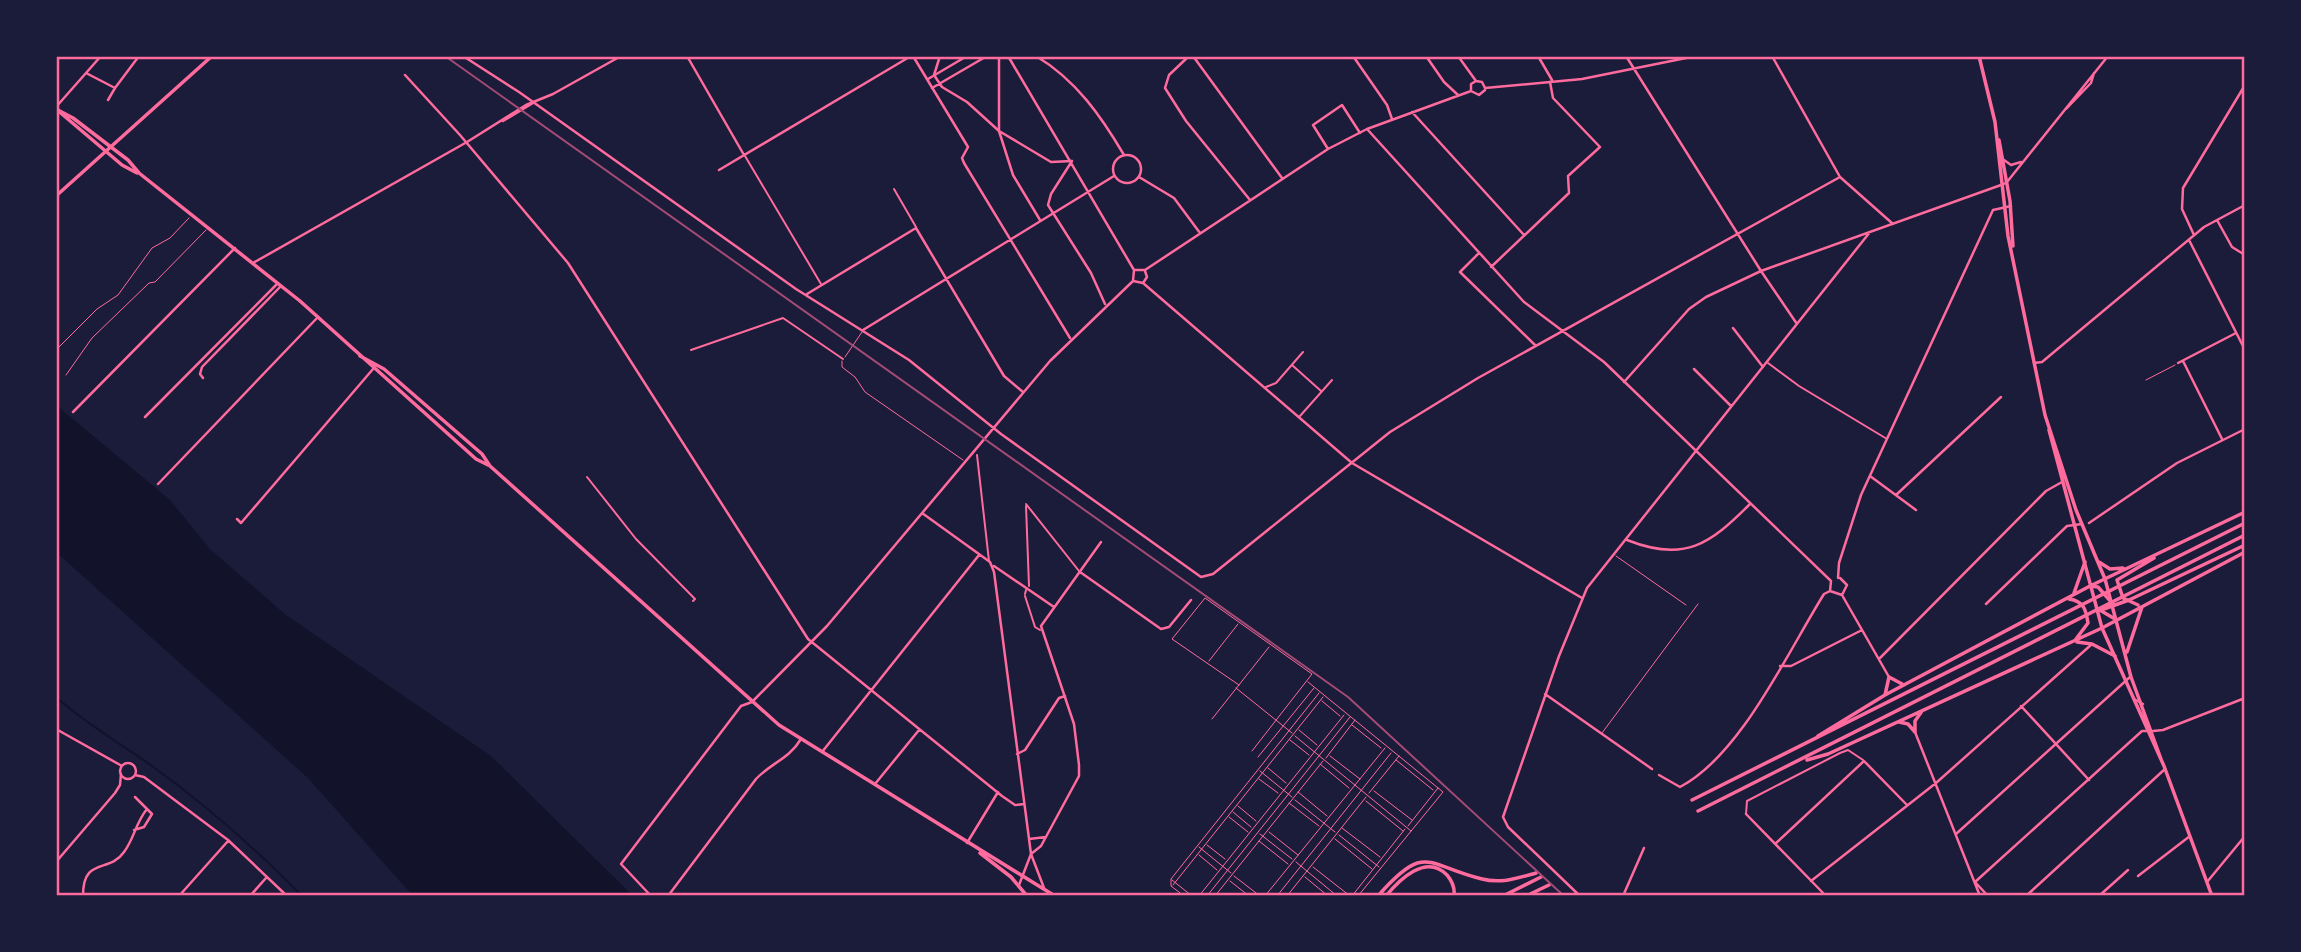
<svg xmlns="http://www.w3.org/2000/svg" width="2301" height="952" font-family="Arial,sans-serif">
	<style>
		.water { fill: #12122b }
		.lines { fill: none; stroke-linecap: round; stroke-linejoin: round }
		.stream { stroke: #12122b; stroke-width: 2 }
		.service { stroke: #ff6b9d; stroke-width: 1 }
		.pedestrian { stroke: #ff6b9d; stroke-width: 2 }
		.minor { stroke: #ff6b9d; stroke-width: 2.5 }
		.tertiary { stroke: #ff6b9d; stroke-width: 2.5 }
		.secondary { stroke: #ff6b9d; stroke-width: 3.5 }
		.primary { stroke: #ff6b9d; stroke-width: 3.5 }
		.trunk { stroke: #ff6b9d; stroke-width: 3.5 }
		.tram { stroke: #a44b75; stroke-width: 2 }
		.neatline { fill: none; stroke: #ff6b9d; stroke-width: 2.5 }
	</style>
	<rect width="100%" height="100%" fill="#1b1b3a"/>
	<path class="water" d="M56,405L170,500L210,549L286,615L491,756L633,896H413L308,778L56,552Z"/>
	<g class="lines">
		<path class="stream" d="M56,697C86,724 120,743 152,766C206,805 256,849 302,896"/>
		<path class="service" d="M56,350L97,309L118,295L152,248L170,238L189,218
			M845,357L862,332
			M842,361V367L855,377L865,392L963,460
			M66,375L92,338L149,283L155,282L206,230
			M2146,380L2175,365
			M1616,556L1686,605
			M1209,661L1238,624
			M1308,682L1443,792L1358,896
			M1239,685L1172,639L1205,598L1312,674L1252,751
			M1236,688L1292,733
			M1322,701L1340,716
			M1212,719L1269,647
			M1352,725L1381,748
			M1299,730L1317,745
			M1602,733L1698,604
			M1295,736L1411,831
			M1290,740L1309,755
			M1330,756L1360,779
			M1258,757L1314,688
			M1326,758L1355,720
			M1396,760L1433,790
			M1320,764L1349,788
			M1268,768L1286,783
			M1260,771L1292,797
			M1259,779L1278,793
			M1374,791L1412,820
			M1298,792L1327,816
			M1369,793L1399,756
			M1295,800L1335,832
			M1366,801L1403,831
			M1289,803L1319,826
			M1238,806L1256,821
			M1233,812L1251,827
			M1229,817L1248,832
			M1408,826L1438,788
			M1342,828L1380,857
			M1269,832L1298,855
			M1260,834L1292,859
			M1339,835L1379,867
			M1335,839L1372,869
			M1259,841L1288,864
			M1207,845L1225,859
			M1199,847L1231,873
			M1199,855L1217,870
			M1296,862L1337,896
			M1313,867L1350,896
			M1234,876L1260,896
			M1305,877L1328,896
			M1172,880L1192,896
			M1230,881L1249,896
			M1173,885L1323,697
			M1184,896L1171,886V879L1319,693
			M1199,896L1344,715
			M1207,896L1350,717
			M1215,896L1323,761
			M1242,896V895
			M1265,896L1385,748
			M1277,896L1391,753
			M1287,896L1366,797
			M1352,896L1405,829"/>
		<path class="pedestrian" d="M745,156L821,284
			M894,189L916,227
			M691,350L783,318L843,359
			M1768,363L1799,386L1887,439
			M1292,365L1321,391
			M1266,387L1276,383L1303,352
			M1300,416L1332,380
			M977,455L989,561
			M587,477L636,539L695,599L693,601
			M1026,504L1079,571
			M1026,506L1029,586
			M1025,594L1026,590
			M1025,596L1035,627L1040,630
			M1746,814L1747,801L1840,753L1848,750L1863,760"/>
		<path class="minor" d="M463,56L519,92L796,289L909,360L1001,434L1201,577L1213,574L1390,432L1478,378L1840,177
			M687,56L744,155
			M913,56L968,147L962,158L964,163L1070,338
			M940,56L934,75L942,87L967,102L999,131L1013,175L1040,220
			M999,56V131L1051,162L1072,161
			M1008,56L1134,270
			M1036,56C1076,80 1101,116 1124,155
			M1189,56L1169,75L1165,88L1186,121L1250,200
			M1193,56L1282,178
			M1353,56L1387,105L1392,119
			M1426,56L1444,82L1458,95
			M1458,56L1476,81
			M1538,56L1552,80
			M1772,56L1840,177L1893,224
			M86,73L115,88L139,56
			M405,75L460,135L568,263L808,639L1002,796L1015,805L1024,804
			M928,79L967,56
			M1476,81L1482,82L1485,88
			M932,88L987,56
			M1485,88L1582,79L1696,56
			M1471,91L1479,95L1485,90
			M1471,91V84L1476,81
			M108,100L115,88
			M56,107L101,56
			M1412,112L1524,235
			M1367,129L1524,302L1604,362L1831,581
			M1328,149L1313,125L1342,105L1360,133
			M1113 169a14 14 0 1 1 28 0a14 14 0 1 1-28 0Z
			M1072,161L1051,194L1048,205L1091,273L1105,304
			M719,170L911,56
			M1139,177L1174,198L1200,233
			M2217,220L2232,247L2245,255
			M2194,235L2182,209L2183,188L2245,85
			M2189,240L2245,350
			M1479,253L1460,272L1536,346
			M1491,267L1569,193L1568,176L1600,147L1553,98L1550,82
			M1145,270L1328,149L1367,129L1471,91
			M1133,281L1143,283L1147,277L1145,271
			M1133,281L1134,270H1145
			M1143,283L1352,463L1582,598
			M807,294L916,228L1004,376L1023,392
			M1797,324L1761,271L2001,185
			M1733,328L1763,367
			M863,330L1114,176
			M2183,361L2222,439
			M2034,363L2042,362L2204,227L2245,205
			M2178,363L2236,333
			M1694,369L1731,406
			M203,378L200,374L202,367L281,286
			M1624,382L1689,309L1706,297L1761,271L1626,56
			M73,412L235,248
			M145,417L278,283
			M1870,476L1916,510
			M158,484L318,317
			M1896,495L2001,397
			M922,513L990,562L994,572L1031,854L1044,888
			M237,519L241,523L373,369
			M2089,523L2177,463L2245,429
			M1627,540C1685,563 1710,544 1750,504
			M994,566L1054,607
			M1080,572L1161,629L1169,627L1191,600
			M1838,578L1839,563L1861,495L1993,210L2011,206
			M1840,578L1847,585L1842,595
			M1831,581L1830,591L1842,595
			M1842,595L1889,677
			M1986,604L2067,526L2082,524
			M1879,659L2046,491L2062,482
			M1780,666H1791L1862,630
			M1545,694L1652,769
			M2134,699L2143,704
			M2021,706L2089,780
			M56,729L122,766
			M2153,731L2163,730L2245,698
			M1915,732L1980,896
			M822,752L979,555
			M1017,754L1025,750L1059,698L1065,696
			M120 771a8 8 0 1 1 16 0a8 8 0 1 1-16 0Z
			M135,775L144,777L228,840L287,896
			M1659,775L1680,787C1741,755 1787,653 1824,594L1830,591
			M875,784L919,730
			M1746,814L1826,896
			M134,830L144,827L152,814L135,797
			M1956,834L2130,677
			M1029,839L1046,837
			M967,843L998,792
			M1775,844L1864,761L1907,805
			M56,862L115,793L120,785L121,774
			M2138,876L2190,836
			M1811,881L1936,783L2092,644
			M2207,882L2245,836
			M1019,885L1031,854L1041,846L1079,776V765L1074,724L1041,626L1101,542
			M83,896C83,856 109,874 124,852C134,839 136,822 147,809
			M179,896L228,841
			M250,896L266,878
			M651,896L621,864L741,706L752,702L827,626L1050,361L1133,281
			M668,896L756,779C771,763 789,759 801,739
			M1580,896L1508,827L1503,817L1559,656L1587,588L1870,232
			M1623,896L1644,848
			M1988,896L1975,882L2142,731H2147
			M2026,896L2165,769
			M2099,896L2128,870"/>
		<path class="tertiary" d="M2066,109L2091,83L2094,73
			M503,121L533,103
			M2004,160L2011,165L2021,162
			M2002,185L2007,182L2108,56
			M253,263L467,142L526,105L553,94L621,56"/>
		<path class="secondary" d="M1979,56L1995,122L2008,236L2045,415L2076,510L2105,579L2131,677L2161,759
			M56,109L73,118L128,160L139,173L300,301L476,459L488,465
			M56,109L122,165L137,173
			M1999,140L2010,201L2013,246
			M360,356L384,369L482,454L490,466L779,725L1055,896
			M2049,430L2102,628L2164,766L2212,896
			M2099,562L2110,569L2123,568
			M2090,586L2245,512
			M2138,605L2123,598L2117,580L2154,558
			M2098,609L2115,619
			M2102,628L2245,552
			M2127,652L2142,607
			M980,853L1011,877L1027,896"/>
		<path class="primary" d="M56,196L212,56"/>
		<path class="trunk" d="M2074,593L2085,562
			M2069,599C2084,601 2086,610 2088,623L2076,639
			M2101,610L2129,600L2245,545
			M2077,642L2092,644L2115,656
			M1885,695L1889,677L1904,685
			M1899,722L1908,724L1915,732
			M1915,732V721L1922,711
			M1818,736L1885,695L2090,586L2098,587L2113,604
			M1807,760L1828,754L2102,628
			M1692,800L2245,523
			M1698,811L2245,535
			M1378,896C1426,841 1427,866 1482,879C1501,884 1518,878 1536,873
			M1386,896C1399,880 1426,853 1447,875C1453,882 1455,888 1454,896
			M1503,896L1541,877
			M1526,896L1549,885"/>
		<path class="tram" d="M445,56L1348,697L1564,896"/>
	</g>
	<rect width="2301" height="952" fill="none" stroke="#1b1b3a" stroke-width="116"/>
	<rect x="58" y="58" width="2185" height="836" class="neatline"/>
</svg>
